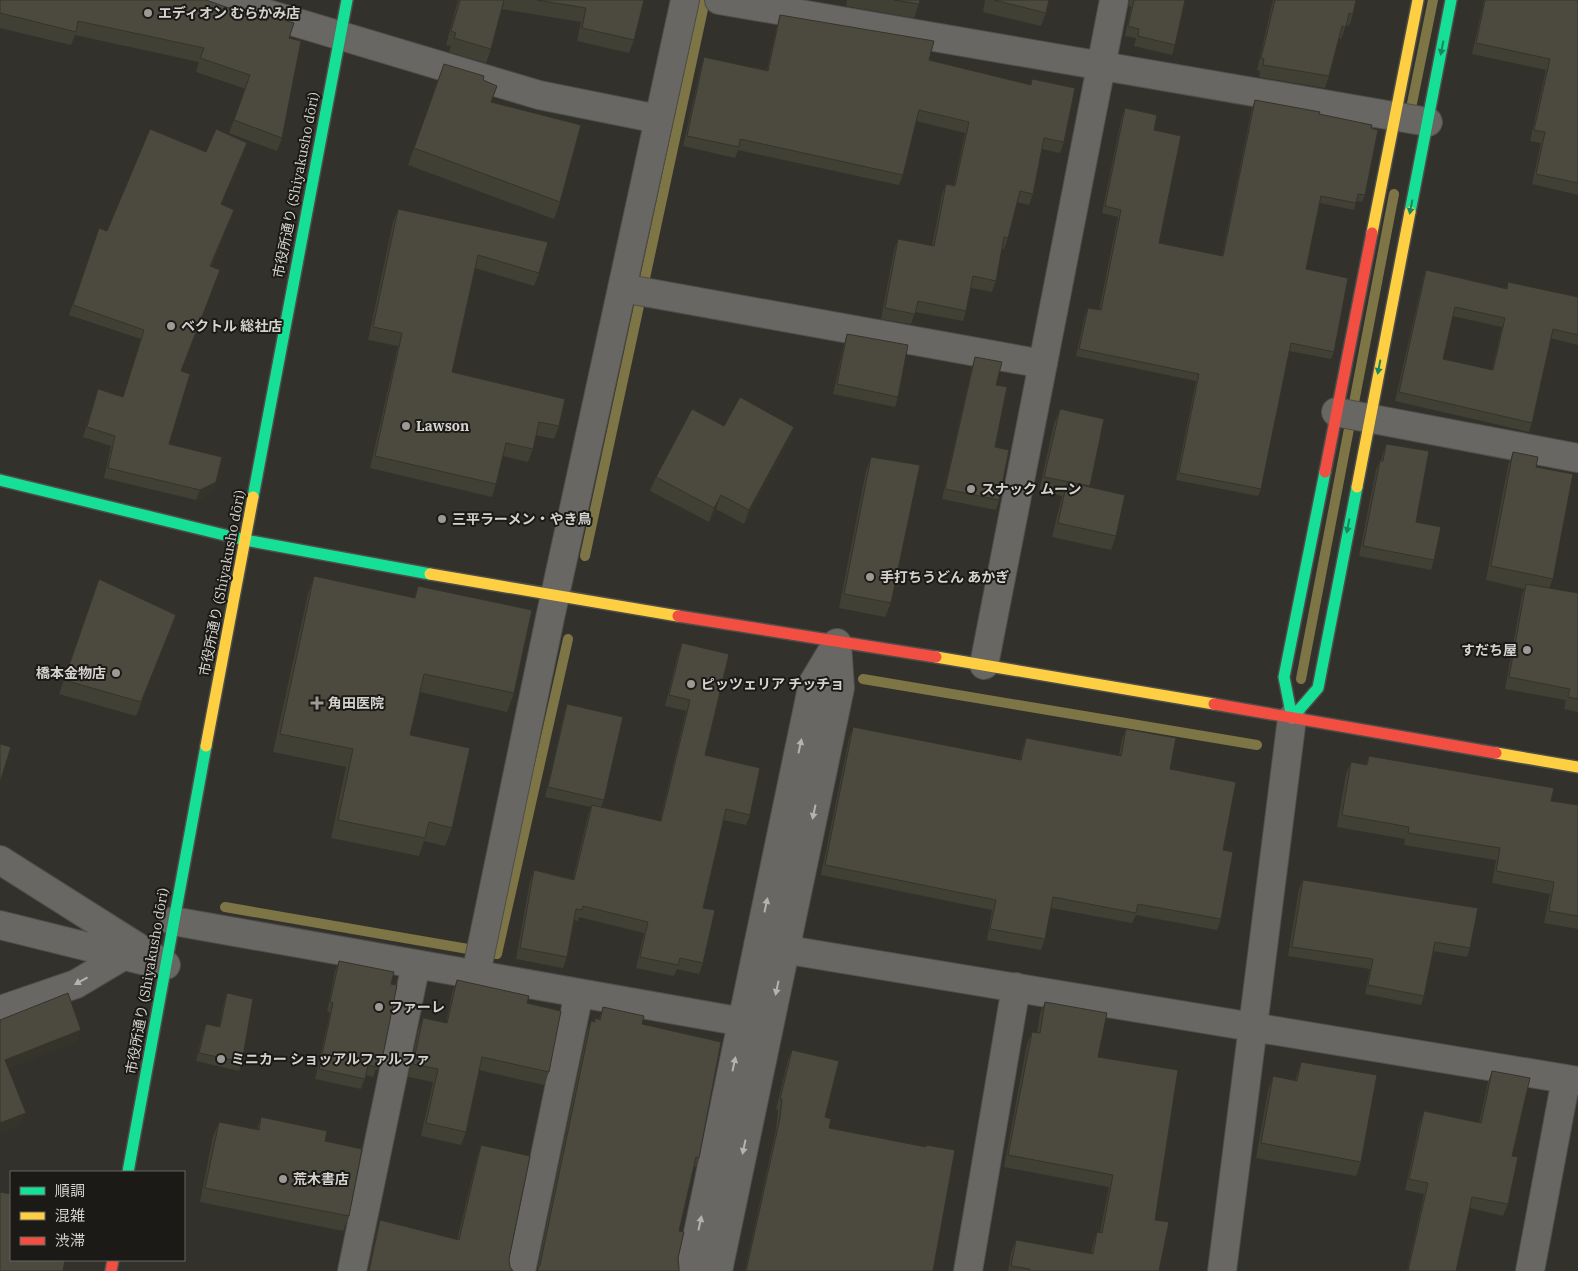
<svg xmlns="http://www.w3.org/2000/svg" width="1578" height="1271" font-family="'IBM Plex Serif','Noto Sans JP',serif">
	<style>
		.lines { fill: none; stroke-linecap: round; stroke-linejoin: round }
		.stream { stroke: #7d7546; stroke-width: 10 }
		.street-casing { stroke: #4e4e4a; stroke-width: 30 }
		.fast-casing { stroke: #4e4e4a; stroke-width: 14 }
		.slow-casing { stroke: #4e4e4a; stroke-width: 14 }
		.jam-casing { stroke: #4e4e4a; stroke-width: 14 }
		.street { stroke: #686763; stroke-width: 28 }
		.fast { stroke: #16e098; stroke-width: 11 }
		.slow { stroke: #ffcf43; stroke-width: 11 }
		.jam { stroke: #f24e42; stroke-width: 11 }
		.wall { fill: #414035; fill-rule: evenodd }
		.shaded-wall { fill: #35342b }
		.building { fill: #4c4a3e; stroke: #35342b; fill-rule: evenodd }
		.oneway { fill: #18875e }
		.oneway2 { fill: #b4b3ae }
		.poi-dot { fill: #9b9a95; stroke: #1b1a17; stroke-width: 2 }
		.labels { text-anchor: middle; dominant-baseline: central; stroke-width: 4; stroke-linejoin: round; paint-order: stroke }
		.poi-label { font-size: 14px; font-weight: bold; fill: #d4d3ce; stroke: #1b1a17; text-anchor: start }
		.street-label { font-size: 14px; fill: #d4d3ce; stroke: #1b1a17 }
	</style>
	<rect width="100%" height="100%" fill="#32312c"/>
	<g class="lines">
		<path class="stream" d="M1409,118L1433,0
			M585,556L705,0
			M863,679L1257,745
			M1301,679L1394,194
			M225,907L497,954L568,639"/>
		<defs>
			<path id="street" d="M221,0L539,95L658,119
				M719,0L1428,122
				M622,288L1043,364
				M1336,412L1578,458
				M984,665L1114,0
				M0,860L166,965
				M173,921L760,1025
				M0,925L149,962
				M758,945L1578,1081
				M476,974L550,618L685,0
				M0,1010L76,984L123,956
				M352,1271L416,964
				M521,1271L579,993
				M690,1271L813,683L837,643
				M718,1271L840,688L837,643
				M968,1271L1016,987
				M1222,1271L1292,718
				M1530,1271L1566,1079"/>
			<path id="fast" d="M1410,212L1451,0
				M1325,472L1284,677L1292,718L1318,688L1357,487
				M0,480L245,540L430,574
				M253,497L347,0
				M128,1172L206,746"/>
			<path id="slow" d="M1372,233L1418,0
				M1357,487L1410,212
				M430,574L678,616
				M936,657L1214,704
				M206,746L253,497
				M1496,753L1578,767"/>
			<path id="jam" d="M1325,472L1372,233
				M678,616L936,657
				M1214,704L1496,753
				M111,1271L113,1260"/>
		</defs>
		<use href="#street" class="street-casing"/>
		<use href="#fast" class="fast-casing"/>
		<use href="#slow" class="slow-casing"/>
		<use href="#jam" class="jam-casing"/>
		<use href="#street" class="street"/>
		<use href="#fast" class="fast"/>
		<use href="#slow" class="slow"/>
		<use href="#jam" class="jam"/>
	</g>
	<path class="wall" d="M0,0L266,21L268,15L289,38L282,138L277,151L229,133L246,89L196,72L199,62L75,35L71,45L0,28Z
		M458,0H644L634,40L629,53L577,41L581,22L502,9L491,49L486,63L449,52L451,46L446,45Z
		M847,0H920L914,18L846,6Z
		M985,0H1049L1046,13L1041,26L983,12Z
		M1128,0H1185L1175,45L1172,55L1134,46L1136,38L1125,36L1131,7L1129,6Z
		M1273,0H1356L1353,14L1349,26L1346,25L1341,39L1339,38L1329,76L1325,88L1259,77L1260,71L1257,70Z
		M1484,0H1578V195L1532,184L1541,143L1530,141L1546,70L1472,54Z
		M780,15L929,60L1030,85L1032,79L1064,142L1060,153L1042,149L1033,194L1029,205L1017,202L1008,238L1004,249H1002L996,281L992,292L971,288L966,311L963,321L915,312L911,324L881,319L894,250L898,239L932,246L942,194L946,184L954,185L965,133L916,121L903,175L899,185L738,150L735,158L683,146L701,67L704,57L767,70L777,26Z
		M444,64L483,80L491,102L560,202L554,219L408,165Z
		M1255,100L1319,114L1371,128L1365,195L1362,202L1356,201L1354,210L1320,203L1306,269L1334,352L1331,359L1289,351L1261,489L1258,496L1176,480L1196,381L1076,356L1085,315L1088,308L1099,310L1118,217L1102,213L1122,116L1125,108L1154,130L1159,243L1222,256L1252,108Z
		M206,152L244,153L221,205L234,210L211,267L181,371L169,444L216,482L212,492L196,500L104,478L111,446L83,437L98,389L123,397L141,339L69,315L99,228L107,231Z
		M398,209L539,273L534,286L475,268L452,372L559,426L554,439L536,435L533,449L528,462L503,456L496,484L492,497L370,468L398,346L368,340L393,222Z
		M1426,270L1506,289L1508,282L1578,297V345L1550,338L1532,423L1529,432L1395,401L1423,279ZM1452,316L1502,327L1492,370L1443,359Z
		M847,334L898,397L895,407L833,394L844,344Z
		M975,357L996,385L995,447L999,500L996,510L942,499L972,367Z
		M1060,409L1104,419L1089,487L1116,536L1111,550L1052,537L1062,496L1039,491L1054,424Z
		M724,426L794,427L789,441L744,524L716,509L709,522L650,491L656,477Z
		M1386,444L1416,522L1434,560L1431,570L1359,556L1376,470L1380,461H1381L1383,453Z
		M1513,452L1536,467L1553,579L1549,588L1578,593V712L1564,709L1566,700L1505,689L1522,595L1524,589L1486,580L1508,466Z
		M871,457L891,603L885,617L839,608L866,471Z
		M314,576L414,598L418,586L514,693L507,712L420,692L410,735L452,828L445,846L424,841L419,856L331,838L346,767L273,752L308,594Z
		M99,579L170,629L136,716L59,694Z
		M682,643L705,755L750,815L746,825L723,820L703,908V963L699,974L677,969L674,976L636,968L644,933L579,917L578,921L574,920L567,957L563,968L516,959L530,881L534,870L573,879L588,815L591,807L545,797L564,714L567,704L604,800L601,807L660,821L686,711L665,706L678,654Z
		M853,727L1020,760L1022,749L1026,738L1119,755L1122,739L1126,729L1170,769L1223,850L1221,919L1217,930L1136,915L1132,923L1051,908L1045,939L1041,950L987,940L992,910L821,875L849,738Z
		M1369,756L1551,801L1578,805V929L1544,923L1550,894L1492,883L1496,860L1404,845L1405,839L1337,827L1346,774L1351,762L1366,764Z
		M1303,880L1470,948L1467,957L1433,951L1424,996L1421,1005L1365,994L1370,969L1288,956L1299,889Z
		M339,961L391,984L382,1060L378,1070L376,1069L373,1077L366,1075L361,1089L315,1079L330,1013L327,1012L335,971Z
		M457,980L527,1003L549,1072L544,1085L479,1070L466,1132L461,1145L421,1136L433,1082L408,1077L418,1031L423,1018L446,1023L452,993Z
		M227,993L242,1062L239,1071L196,1061L203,1032L206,1024L219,1027L224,1002Z
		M1045,1002L1098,1057L1155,1220L1159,1271H1008L1011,1253L1016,1240L1091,1254L1093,1244L1097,1232H1100L1109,1187L1004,1167L1027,1044L1032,1032L1037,1033L1040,1014Z
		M603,1007L642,1024L699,1158L696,1167H694L679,1231L678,1258L537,1270L587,1031L591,1021L594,1022L595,1018L599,1019Z
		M792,1050L825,1117L829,1128L933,1271H745L776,1129L778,1110L776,1109L788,1060Z
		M1301,1062L1361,1162L1356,1176L1256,1158L1268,1091L1273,1076L1295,1081Z
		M1492,1071L1512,1156L1508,1204L1503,1216L1470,1208L1456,1271H1407L1424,1194L1405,1190L1420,1122L1424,1111L1479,1123L1488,1082Z
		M261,1117L325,1141L349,1216L343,1231L200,1202L213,1136L219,1122L257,1129Z
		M481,1145L509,1259L510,1267L513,1271H368L377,1230L380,1220L457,1240L478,1154Z"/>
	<path class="shaded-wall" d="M247,143L244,153L217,214L221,204Z
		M234,210L230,220L206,276L210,266Z
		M794,427L789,441L744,524L749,510Z
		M216,482L212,492L196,500L200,490Z
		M721,495L716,509L709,522L714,508Z
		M81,1030L77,1042L0,1072L5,1060Z
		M26,1113L21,1125L0,1133V1123Z"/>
	<path class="building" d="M0,0H206L266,21L268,15L294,23L289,38L301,41L282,138L234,120L250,75L200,58L204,48L78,21L76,32L0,13Z
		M460,0H504L491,49L454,38L456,33L451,31Z
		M537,0H644L634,40L582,28L586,8Z
		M894,0H920L919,4Z
		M994,0H1049L1046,13Z
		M1134,0H1185L1175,45L1138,36L1139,29L1128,26Z
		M1275,0H1356L1353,14L1349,13L1346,27L1342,26L1329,76L1263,65L1264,59L1261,58Z
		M1485,0H1578V183L1536,174L1545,132L1534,130L1550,59L1476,43Z
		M780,15L934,41L929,60L1031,85L1032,79L1075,88L1064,142L1044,138L1033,194L1020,191L1008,238L1004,237L996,281L973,276L966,311L918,301L915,314L885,308L898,239L934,246L946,184L955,186L969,122L919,110L903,175L740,139L739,147L687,136L704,57L768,71Z
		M444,64L484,76L483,80L497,86L491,102L581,125L560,202L414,148Z
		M1255,100L1320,112L1319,114L1372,125L1371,128L1378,130L1365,195L1358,194L1356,203L1321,196L1306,269L1348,278L1334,352L1291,343L1261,489L1179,473L1199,374L1079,349L1088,308L1101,310L1121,210L1105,206L1125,108L1157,115L1154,130L1181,136L1159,243L1223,256Z
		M150,129L206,152L216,129L247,143L221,204L234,210L210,266L220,270L181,371L190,374L169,444L222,457L216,482L200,490L108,468L115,436L87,427L98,389L123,397L144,330L73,305L99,228L107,231Z
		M398,209L548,242L539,273L478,255L452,372L565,399L559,426L539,422L533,449L506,443L496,484L375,456L402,333L373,327Z
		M1426,270L1507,289L1508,282L1578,297V335L1553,329L1532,423L1399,392ZM1455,307L1505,318L1493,370L1443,359Z
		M847,334L908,345L898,397L837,384Z
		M975,357L1002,362L996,385L1007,387L995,447L1009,450L999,500L945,489Z
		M740,397L794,427L749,510L721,495L714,508L656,477L692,409L724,426Z
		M1060,409L1104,419L1090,486L1044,477Z
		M1386,444L1429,451L1416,522L1441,527L1434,560L1363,546L1380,461H1383Z
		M1513,452L1538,457L1536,467L1573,474L1553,579L1491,566Z
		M871,457L920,465L891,603L844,594Z
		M1067,482L1125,495L1116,536L1058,523Z
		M314,576L415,598L418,586L532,610L514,693L424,674L410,735L470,748L452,828L429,822L425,838L338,820L353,749L280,734Z
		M99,579L176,615L141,702L64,680Z
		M1526,584L1578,593V699L1568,697L1570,689L1509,677Z
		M682,643L729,654L705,755L760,768L750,815L726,809L703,908L715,910L703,963L680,958L678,965L640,957L648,922L583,906L582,910L576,909L567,957L520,948L534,870L574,880L592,805L661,821L690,700L669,695Z
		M567,704L623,717L604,800L548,787Z
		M853,727L1021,760L1026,738L1121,756L1126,729L1176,738L1170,769L1236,782L1223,850L1233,852L1221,919L1138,904L1136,913L1053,897L1045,939L990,929L996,900L825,865Z
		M0,744L11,747L0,782Z
		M1369,756L1554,788L1551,801L1578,805V916L1549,911L1554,882L1496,871L1500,848L1408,833L1409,827L1342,815L1351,762L1367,765Z
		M1303,880L1478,908L1470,948L1435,942L1424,996L1368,985L1373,959L1292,947Z
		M339,961L394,972L391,984L397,985L382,1060L378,1059L377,1067L368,1065L365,1079L319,1069L333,1003L330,1002Z
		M457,980L529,996L527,1003L561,1011L549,1072L482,1057L466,1132L426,1123L438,1069L413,1064L423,1018L447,1023Z
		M68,993L81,1030L5,1060L26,1113L0,1123V1020Z
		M227,993L253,999L242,1062L199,1053L206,1024L220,1027Z
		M1045,1002L1107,1013L1098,1057L1178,1070L1155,1220L1169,1222L1159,1271H1030V1269L1011,1266L1016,1240L1093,1254L1097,1232L1102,1233L1113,1175L1008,1155L1032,1032L1040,1033Z
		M603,1007L644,1016L642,1024L721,1042L699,1158L696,1157L679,1231L684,1232L678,1258L679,1268V1271H537L540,1265L591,1021L595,1022V1018L600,1020Z
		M792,1050L839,1061L825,1117L831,1119L829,1128L926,1147V1145L955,1150L933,1271H746L780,1118L782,1099H780Z
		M1301,1062L1377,1075L1361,1162L1261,1143L1273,1076L1297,1081Z
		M1492,1071L1530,1078L1512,1156L1518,1157L1508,1204L1472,1197L1456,1271H1408L1428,1183L1409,1179L1424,1111L1481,1123Z
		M261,1117L327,1131L325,1141L362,1149L349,1216L205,1188L219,1122L259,1130Z
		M481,1145L530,1156L509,1259L510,1267L513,1271H369L380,1220L459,1240Z
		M0,1192L11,1194V1260H65L63,1271H0Z"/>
	<defs><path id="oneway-solid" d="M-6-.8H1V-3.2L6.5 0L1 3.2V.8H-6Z" transform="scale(1.25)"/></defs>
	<g class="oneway">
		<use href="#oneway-solid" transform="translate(1442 48) rotate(101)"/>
		<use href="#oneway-solid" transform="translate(1411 207) rotate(101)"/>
		<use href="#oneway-solid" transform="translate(1379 367) rotate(101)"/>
		<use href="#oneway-solid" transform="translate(1348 526) rotate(101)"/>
	</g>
	<g class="oneway2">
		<use href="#oneway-solid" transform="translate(800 746) rotate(-78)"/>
		<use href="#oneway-solid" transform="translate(814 812) rotate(102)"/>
		<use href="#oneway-solid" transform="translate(766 905) rotate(-78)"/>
		<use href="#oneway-solid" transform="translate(81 981) rotate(151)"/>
		<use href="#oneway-solid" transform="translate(777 988) rotate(102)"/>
		<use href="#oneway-solid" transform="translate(734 1064) rotate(-78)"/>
		<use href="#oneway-solid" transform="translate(744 1147) rotate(102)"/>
		<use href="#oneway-solid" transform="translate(700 1223) rotate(-78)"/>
	</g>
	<g class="poi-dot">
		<circle cx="148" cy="13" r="5"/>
		<circle cx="171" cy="326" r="5"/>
		<circle cx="406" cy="426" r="5"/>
		<circle cx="971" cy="489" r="5"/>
		<circle cx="442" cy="519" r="5"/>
		<circle cx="870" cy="577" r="5"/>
		<circle cx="1527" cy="650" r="5"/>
		<circle cx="116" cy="673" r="5"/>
		<circle cx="691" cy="684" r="5"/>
		<path d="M314.5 695.5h5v5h5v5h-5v5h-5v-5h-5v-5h5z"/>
		<circle cx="379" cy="1007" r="5"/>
		<circle cx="221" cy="1059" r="5"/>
		<circle cx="283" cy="1179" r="5"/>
	</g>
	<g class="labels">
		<g class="poi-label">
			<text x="158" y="13">エディオン むらかみ店</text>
			<text x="181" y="326">ベクトル 総社店</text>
			<text x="416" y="426">Lawson</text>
			<text x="981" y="489">スナック ムーン</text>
			<text x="452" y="519">三平ラーメン・やき鳥</text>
			<text x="880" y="577">手打ちうどん あかぎ</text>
			<text x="1517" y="650" text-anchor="end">すだち屋</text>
			<text x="106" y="673" text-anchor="end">橋本金物店</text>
			<text x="701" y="684">ピッツェリア チッチョ</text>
			<text x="328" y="703">角田医院</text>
			<text x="389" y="1007">ファーレ</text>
			<text x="231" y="1059">ミニカー ショッアルファルファ</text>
			<text x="293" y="1179">荒木書店</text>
		</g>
		<g class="street-label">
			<text transform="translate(296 185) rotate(-79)">市役所通り (Shiyakusho dōri)</text>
			<text transform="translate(222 583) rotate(-79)">市役所通り (Shiyakusho dōri)</text>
			<text transform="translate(147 981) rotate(-80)">市役所通り (Shiyakusho dōri)</text>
		</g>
	</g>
	<rect x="10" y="1171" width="175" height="90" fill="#1b1a17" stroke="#656460"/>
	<rect x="20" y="1187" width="25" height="8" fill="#16e098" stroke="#656460"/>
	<text x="55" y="1196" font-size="15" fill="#d4d3ce">順調</text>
	<rect x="20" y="1212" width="25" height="8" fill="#ffcf43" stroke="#656460"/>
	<text x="55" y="1221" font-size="15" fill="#d4d3ce">混雑</text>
	<rect x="20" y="1237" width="25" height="8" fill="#f24e42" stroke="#656460"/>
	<text x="55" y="1246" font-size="15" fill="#d4d3ce">渋滞</text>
</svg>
